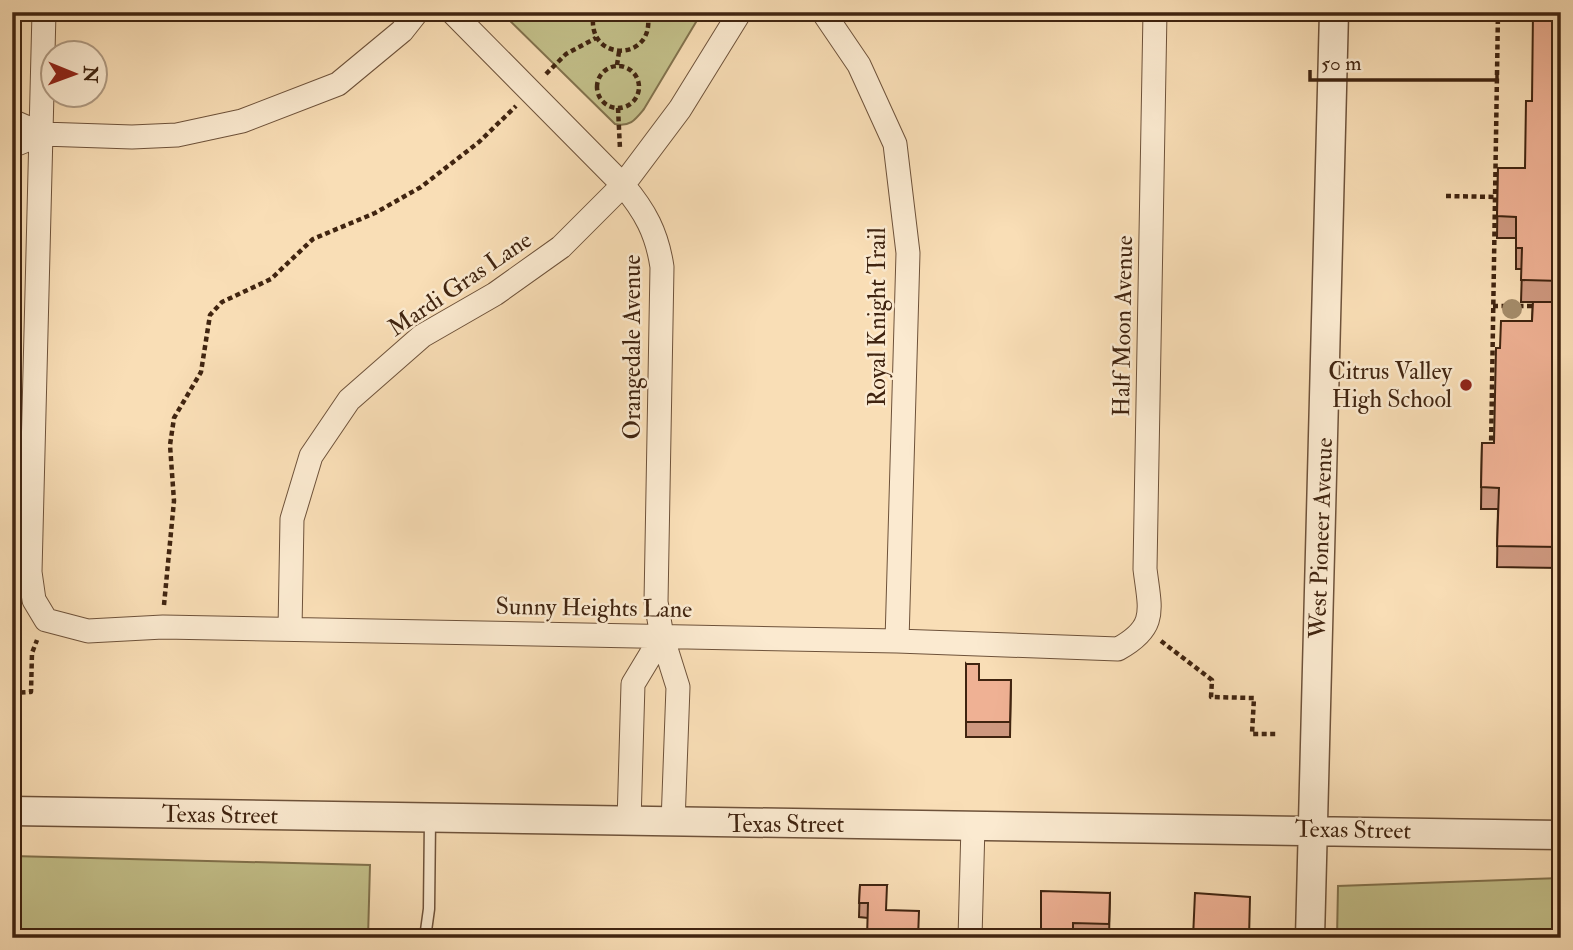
<svg xmlns="http://www.w3.org/2000/svg" width="1573" height="950" font-family="'IM FELL Double Pica',serif">
	<style>
		.green { fill: #c3c08a; stroke: #82724d; stroke-width: 2 }
		.lines { fill: none; stroke-linecap: round; stroke-linejoin: round }
		.service-casing { stroke: #6e523a; stroke-width: 13 }
		.minor-casing { stroke: #6e523a; stroke-width: 25 }
		.tertiary-casing { stroke: #6e523a; stroke-width: 31 }
		.path { stroke: #402410; stroke-width: 4.5; stroke-dasharray: 5 3.5; stroke-linecap: butt }
		.service { stroke: #fbead0; stroke-width: 10 }
		.minor { stroke: #fbead0; stroke-width: 23 }
		.tertiary { stroke: #fbead0; stroke-width: 28 }
		.tree { fill: #a58d6b }
		.wall { fill: #ce987f; stroke: #402410; stroke-width: 2 }
		.building { fill: #efb194; stroke: #402410; stroke-width: 2 }
		.poi-dot { fill: #8f2418; stroke: #fbead0; stroke-width: 2.5 }
		.labels { text-anchor: middle; dominant-baseline: central; stroke-width: 5; stroke-linejoin: round; paint-order: stroke }
		.street-label { font-size: 24px; fill: #402410; stroke: #fbead0 }
		.poi-label { font-size: 24px; fill: #402410; stroke: #fbead0; text-anchor: end }
	</style>
	<rect width="100%" height="100%" fill="#f9deb6"/>
	<filter id="stains"><feTurbulence type="fractalNoise" baseFrequency=".00286" numOctaves="4"/><feColorMatrix values="0 0 0 0 .2 0 0 0 0 .09 0 0 0 0 .02 0 0 0 .5 -.17"/></filter>
	<radialGradient id="worn" r=".72"><stop offset=".6" stop-color="#630" stop-opacity="0"/><stop offset="1" stop-color="#630" stop-opacity=".3"/></radialGradient>
	<path class="green" d="M501,12H702L644,109C635,120 630,127 615,124Z
		M12,856L370,865L368,938H12Z
		M1561,878V938H1337L1338,886Z"/>
	<g class="lines">
		<defs>
			<path id="service" d="M425,938L429,909L430,820"/>
			<path id="minor" d="M44,12L30,572L34,600L46,620L88,631L163,627L897,641L1118,649C1158,627 1150,610 1145,569L1155,12
				M452,12L623,185C645,211 657,233 662,267L656,602L662,636L678,687L673,823
				M823,12L859,65L895,144L908,253L897,641
				M12,121L42,134L132,137L177,135L242,121L338,84L402,31L417,12
				M12,146L42,134
				M290,629L292,519L311,456L349,400L422,336L495,294L561,247L623,185L680,109L740,12
				M629,822L633,684L662,636
				M970,938L973,825"/>
			<path id="tertiary" d="M12,811L1561,835
				M1310,938L1334,12"/>
		</defs>
		<use href="#service" class="service-casing"/>
		<use href="#minor" class="minor-casing"/>
		<use href="#tertiary" class="tertiary-casing"/>
		<path class="path" d="M594,12C583,64 659,63 647,12
			M617,65L619,52
			M597 87a21 21 0 1 1 42 0a21 21 0 1 1-42 0Z
			M546,74L566,54L596,38
			M618,108L620,149
			M1446,196L1495,197
			M1493,306H1538
			M1491,449L1498,12
			M164,605L174,501L170,445L174,418L201,372L210,315L222,302L271,279L313,239L375,213L421,187L479,142L516,106
			M1161,641L1212,680L1211,697L1254,698L1252,734H1277
			M12,693L31,692L32,653L37,640"/>
		<use href="#service" class="service"/>
		<use href="#minor" class="minor"/>
		<use href="#tertiary" class="tertiary"/>
	</g>
	<circle class="tree" cx="1512" cy="309" r="10"/>
	<path class="wall" d="M1561,12V568L1497,567L1498,509H1481L1482,443H1494L1500,348L1532,321L1533,302H1521L1522,269H1516V238H1497L1498,168H1525L1532,101Z
		M966,664L979,680H1011L1010,737H966Z
		M860,885H887L868,918L859,917Z
		M1110,893L1109,938H1041Z"/>
	<path class="building" d="M1533,12H1561V281L1521,280L1522,248H1516V217L1497,216L1498,168H1525L1526,101H1532Z
		M1533,302H1561V547L1497,546L1499,488L1481,487L1482,443H1494L1496,348H1500L1501,321H1532Z
		M966,664H979V680H1011L1010,722H966Z
		M860,885H887L886,910L919,911L918,938H867L868,903H859Z
		M1041,891L1110,893L1109,924L1073,923V938H1041Z
		M1195,893L1250,897L1249,938H1193Z"/>
	<circle class="poi-dot" cx="1466" cy="385" r="7"/>
	<g class="labels">
		<g class="street-label">
			<text transform="translate(460 284) rotate(-34)">Mardi Gras Lane</text>
			<text transform="translate(877 317) rotate(-90)">Royal Knight Trail</text>
			<text transform="translate(1123 326) rotate(-89)">Half Moon Avenue</text>
			<text transform="translate(632 347) rotate(-90)">Orangedale Avenue</text>
			<text transform="translate(1321 538) rotate(-88)">West Pioneer Avenue</text>
			<text transform="translate(594 608) rotate(1)">Sunny Heights Lane</text>
			<text transform="translate(220 815) rotate(1)">Texas Street</text>
			<text x="786" y="824">Texas Street</text>
			<text transform="translate(1353 830) rotate(1)">Texas Street</text>
		</g>
		<g class="poi-label">
			<text x="1452" y="371">Citrus Valley<tspan x="1452" dy="28">High School</tspan></text>
		</g>
	</g>
	<rect width="1573" height="950" fill="none" stroke="#f9deb6" stroke-width="42"/>
	<rect x="14" y="14" width="1545" height="922" fill="none" stroke="#402410" stroke-width="3.5"/>
	<rect x="21" y="21" width="1531" height="908" fill="none" stroke="#402410" stroke-width="2"/>
	<g transform="translate(74 74) rotate(91)"><circle r="33" fill="#fbead0" stroke="#b09b83" stroke-width="2"/>
	<path d="M0-5L12 26L0 18L-12 26Z" fill="#8f2418"/>
	<text y="-10" font-size="19" font-weight="bold" text-anchor="middle" fill="#402410">N</text>
	</g>
	<path d="M1310 70v10h187v-10" fill="none" stroke="#402410" stroke-width="3.5"/>
	<text x="1321" y="70" font-size="21" fill="#402410" stroke="#fbead0" stroke-width="5" paint-order="stroke">50 m</text>
	<rect width="100%" height="100%" filter="url(#stains)"/>
	<rect width="100%" height="100%" fill="url(#worn)"/>
</svg>
